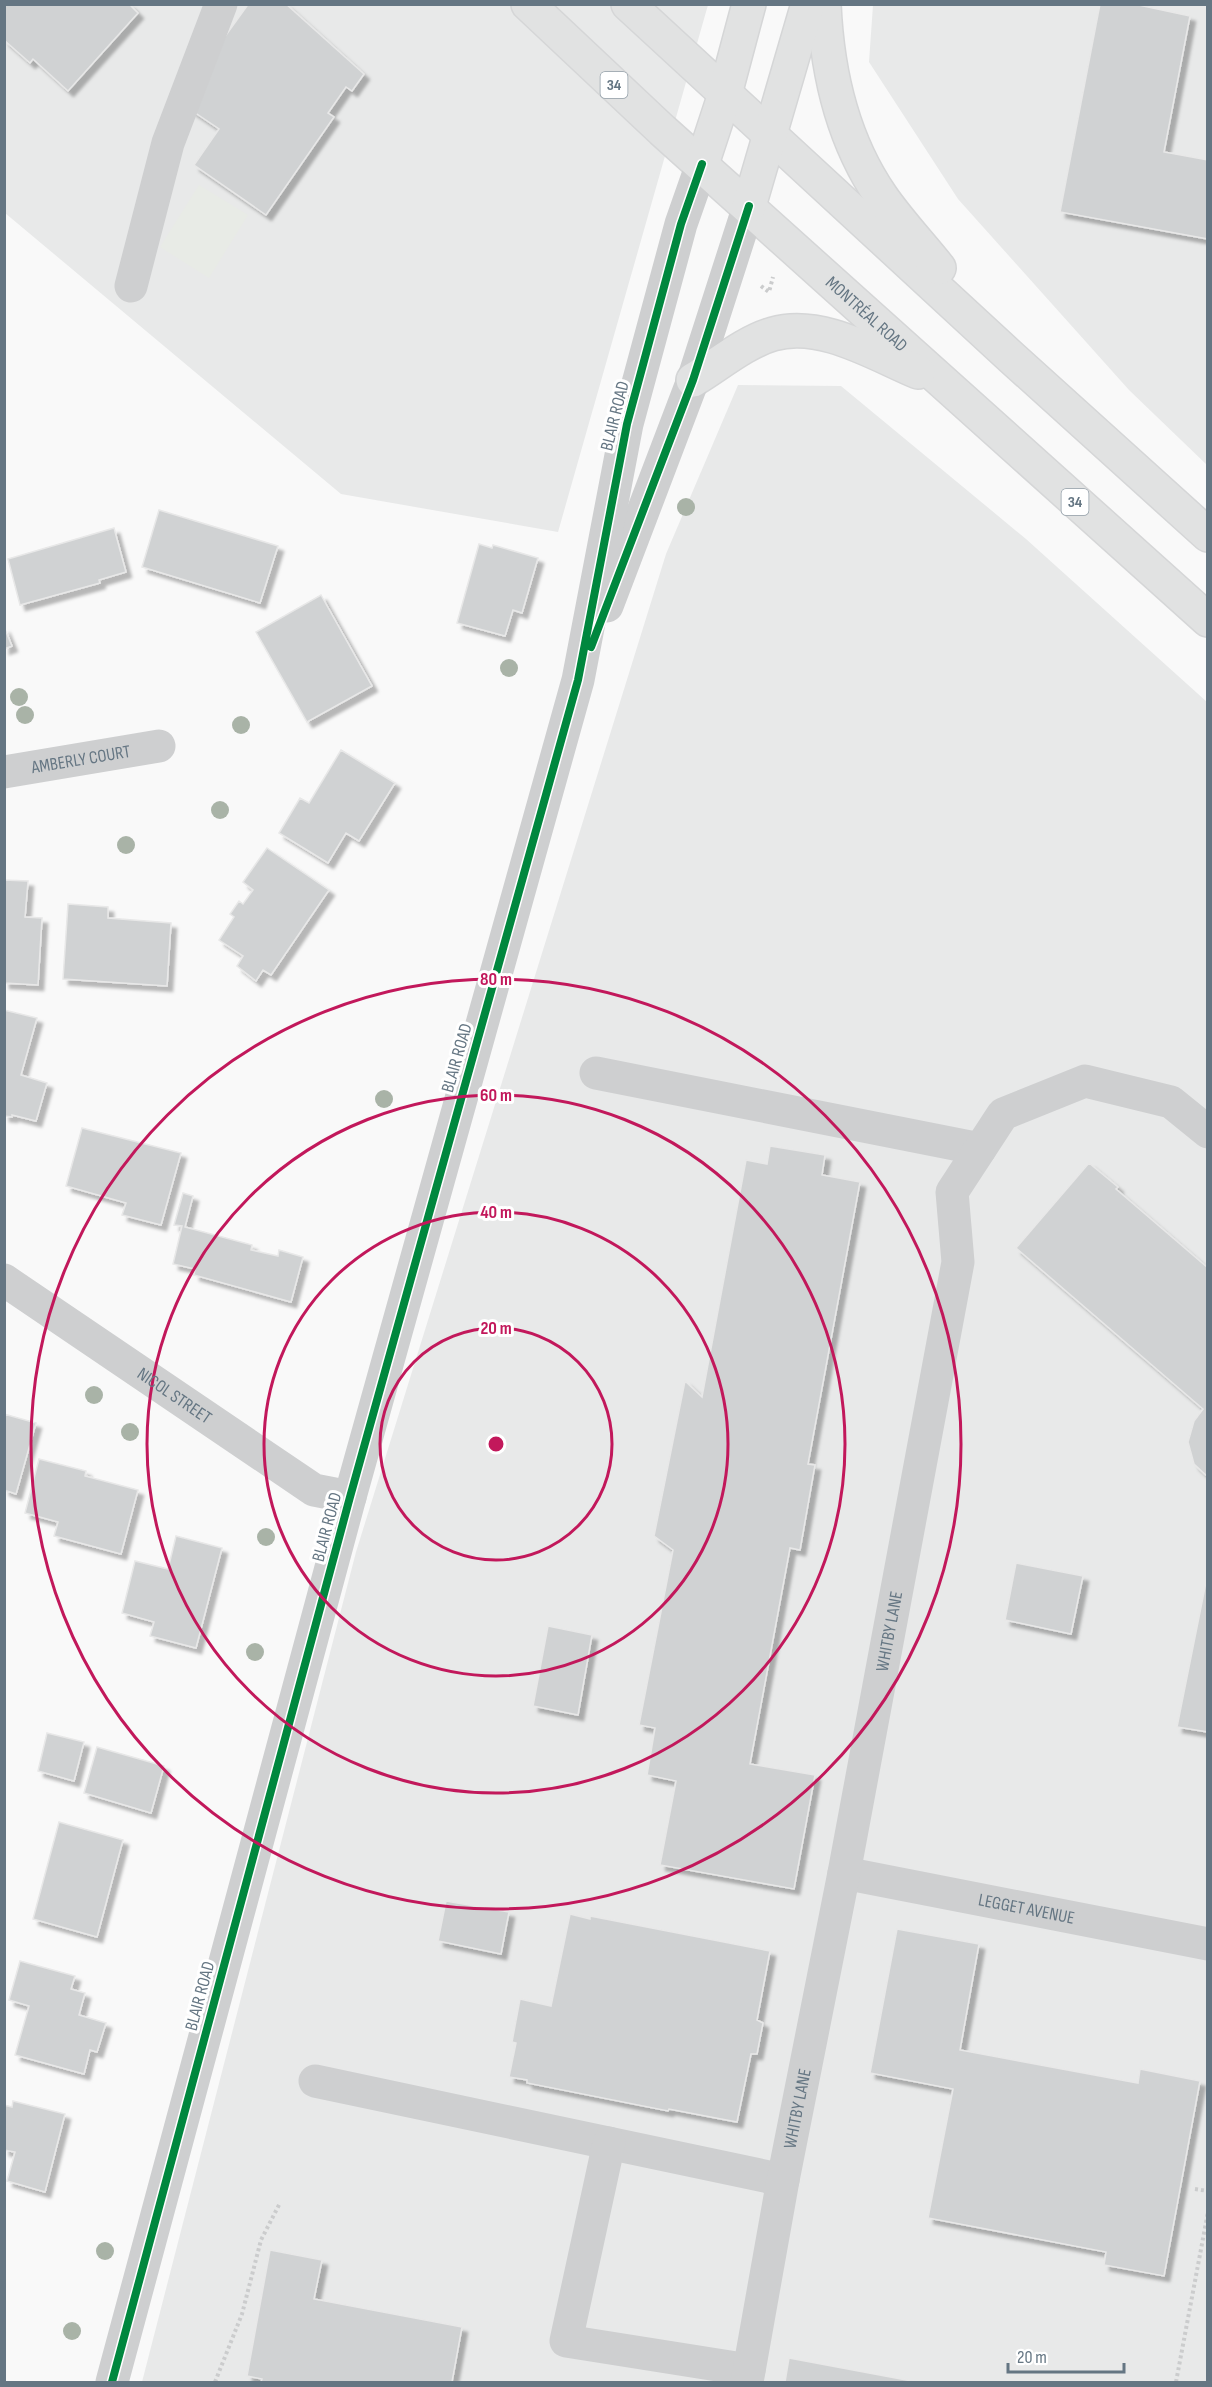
<svg xmlns="http://www.w3.org/2000/svg" width="1212" height="2387" font-family="'Sofia Sans Condensed',sans-serif">
	<style>
		.built { fill: #e8e9e9 }
		.green { fill: #e8ebe6 }
		.building { fill: #d0d2d3; stroke: #e8e8e8; stroke-width: 1.5; filter: url(#shadow) }
		.lines { fill: none; stroke-linecap: round; stroke-linejoin: round }
		.major-casing { stroke: #d5d6d7; stroke-width: 36 }
		.path { stroke: #cbcccd; stroke-width: 4; stroke-dasharray: 3 3; stroke-linecap: butt }
		.minor { stroke: #cecfd0; stroke-width: 33 }
		.major { stroke: #e1e2e2; stroke-width: 33 }
		.cycleway-casing { stroke: #fff; stroke-width: 11 }
		.cycleway { stroke: #00873e; stroke-width: 8 }
		.tree { fill: #a9b3a7 }
		.ring { fill: none; stroke: #c2185b; stroke-width: 3 }
		.labels { text-anchor: middle; dominant-baseline: central; stroke-width: 6; stroke-linejoin: round; paint-order: stroke }
		.shield { fill: #fff; stroke: #939fa8; stroke-width: 1.5 }
		.shield-label { font-size: 16px; font-weight: bold; fill: #657683 }
		.street-label { font-size: 18px; fill: #657683; stroke: #fff }
		.centre { fill: #c2185b; stroke: #fff; stroke-width: 3 }
		.ring-label { font-size: 18px; text-anchor: middle; font-weight: bold; fill: #c2185b; stroke: #fff; stroke-width: 6; stroke-linejoin: round; paint-order: stroke }
	</style>
	<defs>
		<filter id="shadow"><feDropShadow dx="5.5" dy="5.5" stdDeviation="1.5" flood-color="#0004"/></filter>
	</defs>
	<rect width="100%" height="100%" fill="#f9f9f9"/>
	<path class="built" d="M4,5H708L558,532L341,494L5,213Z
		M873,5H1207V465L1129,390L958,199L869,62Z
		M738,385L841,386L1026,539L1207,702V2382H142L356,1552L666,554Z"/>
	<path class="green" d="M199,185L248,215L209,278L160,247Z"/>
	<path class="building" d="M4,4H129L138,13L68,91L33,59L30,63L4,40Z
		M246,4H286L364,74L352,91L346,87L328,113L334,117L266,215L194,165L219,129L191,110L208,60L247,6Z
		M1100,4H1134L1190,16L1164,152L1208,160V239L1060,212Z
		M159,510L278,546L260,603L142,567Z
		M114,528L126,572L99,580L100,583L20,605L8,559Z
		M479,544L492,548L493,545L538,558L522,613L513,610L505,636L457,623Z
		M321,595L372,686L307,722L256,632Z
		M4,627L12,646L4,649Z
		M341,750L395,783L359,841L346,833L328,863L279,833L300,798L309,803Z
		M267,848L329,890L271,975L263,970L256,981L237,966L243,956L219,940L234,917L230,914L239,901L243,904L253,890L243,882Z
		M4,880L28,881L25,917L42,918L38,985L4,983Z
		M68,904L108,907V918L171,923L167,986L63,979Z
		M4,1010L37,1018L21,1075L47,1083L36,1121L12,1115V1117L4,1116Z
		M82,1128L181,1153L161,1225L122,1215L126,1203L66,1186Z
		M770,1146L825,1155L822,1175L860,1182L808,1464L815,1465L800,1550L790,1548L750,1764L815,1775L794,1889L660,1865L676,1781L647,1775L655,1728L639,1725L673,1550L654,1536L685,1381L702,1397L746,1160L767,1164Z
		M1089,1163L1118,1187L1116,1189L1208,1268V1477L1194,1464L1188,1442L1194,1421L1203,1409L1016,1248Z
		M183,1193L193,1196L185,1227L252,1245L251,1250L278,1256L279,1250L303,1257L291,1302L194,1275L195,1269L173,1264L182,1226L174,1225Z
		M4,1414L36,1423L16,1494L4,1490Z
		M39,1459L86,1471L85,1476L138,1490L121,1554L54,1536L58,1522L25,1513Z
		M176,1536L222,1548L196,1648L150,1636L154,1622L122,1613L135,1561L168,1569Z
		M1016,1563L1083,1576L1071,1634L1005,1620Z
		M1208,1572V1732L1177,1727Z
		M548,1626L592,1635L578,1715L533,1706Z
		M47,1733L84,1742L74,1781L38,1771Z
		M97,1747L164,1766L151,1813L84,1793Z
		M59,1822L123,1840L97,1937L33,1919Z
		M446,1901L509,1912L501,1954L438,1941Z
		M570,1914L590,1919V1916L770,1951L757,2020L763,2023L757,2054H751L737,2122L669,2109L668,2111L527,2083V2080L509,2077L516,2043L512,2042L520,1999L551,2006Z
		M897,1929L979,1944L960,2050L1138,2083L1140,2069L1200,2081L1164,2276L1104,2265L1106,2252L928,2218L953,2089L870,2073Z
		M20,1961L75,1976L71,1989L85,1993L79,2015L106,2023L97,2052L90,2050L84,2074L15,2055L29,2006L9,2000Z
		M13,2101L65,2114L45,2192L7,2181L15,2152L4,2150V2105L12,2107Z
		M270,2250L322,2260L314,2299L462,2327L452,2382H261L262,2379L247,2376Z
		M789,2358L917,2382H785Z"/>
	<g class="lines">
		<defs>
			<g id="major">
				<path id="s5" d="M528,4L662,130L1208,620"/>
				<path d="M628,4L1012,358L1208,535"/>
				<path d="M824,4C827,73 842,139 881,196C898,221 920,244 939,268"/>
				<path d="M702,164L725,94L749,4"/>
				<path d="M749,206L808,4"/>
				<path d="M693,380C718,365 745,342 773,334C821,320 875,354 918,372"/>
			</g>
		</defs>
		<use href="#major" class="major-casing"/>
		<path class="path" d="M761,286L769,292L773,277
			M1195,2189L1208,2191
			M215,2382L242,2314L261,2240L280,2203
			M1176,2382L1208,2212"/>
		<g class="minor">
			<path d="M131,286L168,143L221,4"/>
			<path d="M607,606L693,380L749,206"/>
			<path id="s1" d="M4,772L159,746"/>
			<path d="M596,1073L980,1149"/>
			<path id="s2" d="M4,1280L314,1490L350,1497"/>
			<path id="s3" d="M844,1873L1208,1944"/>
			<path d="M315,2081L783,2180"/>
			<path d="M609,2143L566,2341L749,2370"/>
			<path d="M112,2382L350,1497L578,680L627,424L681,224L702,164"/>
			<path id="s4" d="M747,2382L783,2180L844,1873L958,1262L952,1192L1003,1114L1085,1081L1171,1102L1208,1132"/>
		</g>
		<use href="#major" class="major"/>
		<defs>
			<path id="cycleway" d="M591,647L693,380L749,206
				M112,2382L350,1497L578,680L627,424L681,224L702,164"/>
		</defs>
		<use href="#cycleway" class="cycleway-casing"/>
		<use href="#cycleway" class="cycleway"/>
	</g>
	<g class="tree">
		<circle cx="686" cy="507" r="9"/>
		<circle cx="509" cy="668" r="9"/>
		<circle cx="19" cy="697" r="9"/>
		<circle cx="25" cy="715" r="9"/>
		<circle cx="241" cy="725" r="9"/>
		<circle cx="220" cy="810" r="9"/>
		<circle cx="126" cy="845" r="9"/>
		<circle cx="384" cy="1099" r="9"/>
		<circle cx="94" cy="1395" r="9"/>
		<circle cx="130" cy="1432" r="9"/>
		<circle cx="266" cy="1537" r="9"/>
		<circle cx="255" cy="1652" r="9"/>
		<circle cx="105" cy="2251" r="9"/>
		<circle cx="72" cy="2331" r="9"/>
	</g>
	<g class="ring">
		<circle cx="496" cy="1444" r="116"/>
		<circle cx="496" cy="1444" r="232"/>
		<circle cx="496" cy="1444" r="349"/>
		<circle cx="496" cy="1444" r="465"/>
	</g>
	<g class="labels">
		<g class="shield">
			<rect x="600.5" y="72" width="27" height="26" rx="4.5"/>
			<rect x="1061.5" y="489" width="27" height="26" rx="4.5"/>
		</g>
		<g class="shield-label">
			<text x="614" y="85">34</text>
			<text x="1075" y="502">34</text>
		</g>
		<g class="street-label">
			<text stroke="none"><textPath href="#s5" startOffset="459">MONTRÉAL ROAD</textPath></text>
			<text transform="translate(615 416) rotate(-76)">BLAIR ROAD</text>
			<text stroke="none"><textPath href="#s1" startOffset="78">AMBERLY COURT</textPath></text>
			<text transform="translate(457 1058) rotate(-74)">BLAIR ROAD</text>
			<text stroke="none"><textPath href="#s2" startOffset="206">NICOL STREET</textPath></text>
			<text transform="translate(327 1527) rotate(-75)">BLAIR ROAD</text>
			<text stroke="none"><textPath href="#s4" startOffset="764">WHITBY LANE</textPath></text>
			<text stroke="none"><textPath href="#s3" startOffset="186">LEGGET AVENUE</textPath></text>
			<text transform="translate(200 1996) rotate(-75)">BLAIR ROAD</text>
			<text stroke="none"><textPath href="#s4" startOffset="278">WHITBY LANE</textPath></text>
		</g>
	</g>
	<circle cx="496" cy="1444" r="9" class="centre"/>
	<g class="ring-label">
		<text x="496" y="985">80 m</text>
		<text x="496" y="1101">60 m</text>
		<text x="496" y="1218">40 m</text>
		<text x="496" y="1334">20 m</text>
	</g>
	<rect width="1212" height="2387" fill="none" stroke="#657683" stroke-width="12"/>
	<path d="M1008 2363v9h116v-9" fill="none" stroke="#657683" stroke-width="3"/>
	<text x="1017" y="2363" font-size="18" fill="#657683" stroke="#ffffff" stroke-width="4.5" paint-order="stroke">20 m</text>
</svg>
